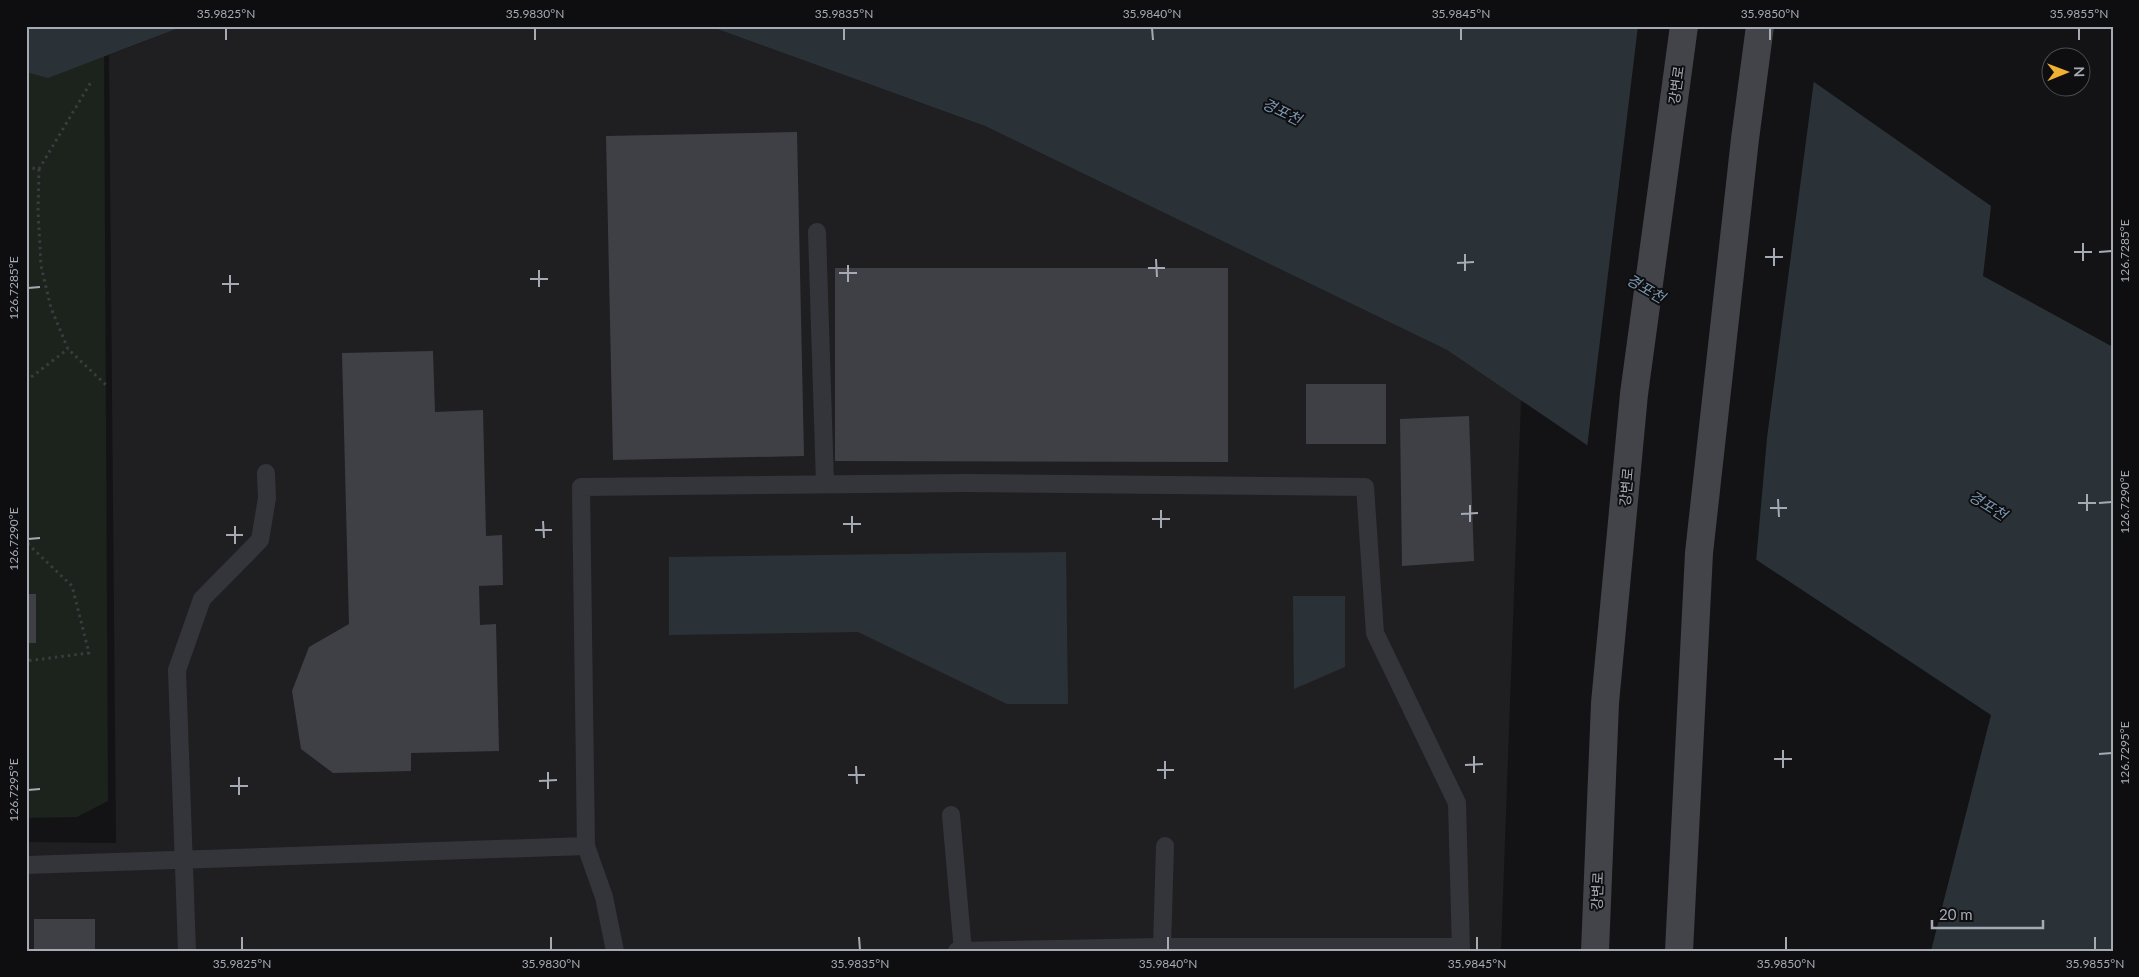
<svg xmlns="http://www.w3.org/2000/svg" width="2139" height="977" font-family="Lato,'Noto Sans KR',sans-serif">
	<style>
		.built { fill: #1f1f22 }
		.green { fill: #1b231c }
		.water { fill: #2a3238 }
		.pier { fill: #131315 }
		.building { fill: #3f4045 }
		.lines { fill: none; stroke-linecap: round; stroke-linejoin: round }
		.path { stroke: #3a3c41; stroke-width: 3; stroke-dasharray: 2.5 4; stroke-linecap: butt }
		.lane { stroke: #34353a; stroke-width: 18 }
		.secondary { stroke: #42444a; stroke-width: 28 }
		.ticks { fill: none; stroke: #a5aab5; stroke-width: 2 }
		.labels { text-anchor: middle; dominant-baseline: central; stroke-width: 4; stroke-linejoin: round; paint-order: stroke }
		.street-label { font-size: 14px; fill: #a5aab5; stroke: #0e0e10 }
		.water-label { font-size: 15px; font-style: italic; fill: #7c97b0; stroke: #0e0e10 }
		.neatline { fill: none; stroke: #a5aab5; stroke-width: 2 }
		.ticks-label { font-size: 12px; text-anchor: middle; fill: #a5aab5 }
	</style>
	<rect width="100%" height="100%" fill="#131315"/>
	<path class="built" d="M184,26H709L985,126L1447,350L1521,400L1501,951H26V842L116,843L109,55Z"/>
	<path class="green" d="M104,44L108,801L77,817L26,818V71Z"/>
	<path class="water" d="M26,26H184L48,78L26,72Z
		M709,26H1734L1991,206L1983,276L2113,347V951H1931L1991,715L1737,547L1447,350L985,126Z
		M1066,552L1068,704H1007L858,632L669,635V557Z
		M1293,596H1345V667L1294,689Z"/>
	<path class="pier" d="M1638,26H1738L1814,80L1767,438L1756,562L1587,448Z"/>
	<path class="building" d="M797,132L804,456L613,460L606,136Z
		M835,268H1228V462L835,461Z
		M433,351L435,412L483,410L486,536L502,535L503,585L479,586L480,625L496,624L499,751L411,753V771L333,773L301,749L292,691L309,647L349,624L342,353Z
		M1306,384H1386V444H1306Z
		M1469,416L1474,561L1402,566L1400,419Z
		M26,594H36V643H26Z
		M34,919H95V951H34Z"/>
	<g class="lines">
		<path class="path" d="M26,167L39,169L91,82
			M39,169L38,210L41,266L51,308L68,349L106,385
			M26,381L68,349
			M26,537L29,545L72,586L89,653L26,661"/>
		<path class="lane" d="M817,232L825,483
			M951,815L963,951
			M586,846L581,487L965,483L1365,487L1375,633L1457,803L1461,951
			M26,865L586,846L604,897L615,951
			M1162,947L1165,846
			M187,951L177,670L202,599L260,540L267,498L266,473
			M957,951L1162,947H1461"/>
		<path class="secondary" d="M1595,951L1605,703L1634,394L1684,26
			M1679,951L1699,553L1745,139L1760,26"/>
	</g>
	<path class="ticks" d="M226,28V40M535,28V40M844,28V40M1152,28L1153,40M1461,28V40M1770,28V40M2079,28V40M2083,243V261M1774,248V266M2074,252H2092M2099,252L2112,251M1465,254V271M1765,257H1783M1156,259L1157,277M1457,263L1474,262M848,265V282M1148,268H1165M539,270V287M839,273H857M230,275V293M530,279H548M222,284H239M28,288L40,287M2087,494V511M1778,499L1779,517M2078,503H2096M2099,503L2112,502M1470,505V522M1770,508H1787M1161,510V528M1461,514L1478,513M852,516V533M1152,519H1170M543,521L544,538M843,524H861M235,526V544M535,530H552M226,535H243M28,539L40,538M1783,750V768M2099,754L2112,753M1474,756V773M1774,759H1792M1165,761V779M1465,765L1483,764M856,766L857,784M1157,770H1174M548,772V789M848,775H865M239,777V795M539,781L557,780M230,786H248M28,790L40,789M242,937V950M551,937V950M859,937L860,950M1168,937V950M1477,937V950M1786,937V950M2095,937V950"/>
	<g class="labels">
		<g class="street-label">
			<text transform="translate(1676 85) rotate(-82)">강변로</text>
			<text transform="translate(1626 487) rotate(-85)">강변로</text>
			<text transform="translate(1597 891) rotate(-88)">강변로</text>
		</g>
		<g class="water-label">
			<text transform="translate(1282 111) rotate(26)">경포천</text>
			<text transform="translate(1646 288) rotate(30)">경포천</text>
			<text transform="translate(1988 505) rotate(32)">경포천</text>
		</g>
	</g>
	<rect width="2139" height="977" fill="none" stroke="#0e0e10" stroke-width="55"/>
	<g transform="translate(2066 72) rotate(89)"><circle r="24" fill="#0e0e10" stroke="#4a4c52"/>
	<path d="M0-4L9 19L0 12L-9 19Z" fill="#efb131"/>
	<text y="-8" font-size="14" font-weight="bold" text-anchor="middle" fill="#a5aab5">N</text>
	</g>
	<path d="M1932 920v8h111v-8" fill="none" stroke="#a5aab5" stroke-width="2.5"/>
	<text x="1939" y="920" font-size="15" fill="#a5aab5" stroke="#0e0e10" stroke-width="4" paint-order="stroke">20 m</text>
	<rect x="28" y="28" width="2084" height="922" class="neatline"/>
	<g class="ticks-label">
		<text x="226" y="18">35.9825°N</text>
		<text x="535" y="18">35.9830°N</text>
		<text x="844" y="18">35.9835°N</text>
		<text x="1152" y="18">35.9840°N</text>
		<text x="1461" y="18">35.9845°N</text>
		<text x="1770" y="18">35.9850°N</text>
		<text x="2079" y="18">35.9855°N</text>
		<text transform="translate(2125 251) rotate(-90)" y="4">126.7285°E</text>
		<text transform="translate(14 288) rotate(-90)" y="4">126.7285°E</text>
		<text transform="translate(2125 502) rotate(-90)" y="4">126.7290°E</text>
		<text transform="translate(14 539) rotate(-90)" y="4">126.7290°E</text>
		<text transform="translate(2125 753) rotate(-90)" y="4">126.7295°E</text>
		<text transform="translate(14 790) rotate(-90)" y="4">126.7295°E</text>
		<text x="242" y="968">35.9825°N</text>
		<text x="551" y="968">35.9830°N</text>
		<text x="860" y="968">35.9835°N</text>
		<text x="1168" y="968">35.9840°N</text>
		<text x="1477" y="968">35.9845°N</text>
		<text x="1786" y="968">35.9850°N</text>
		<text x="2095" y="968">35.9855°N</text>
	</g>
</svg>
